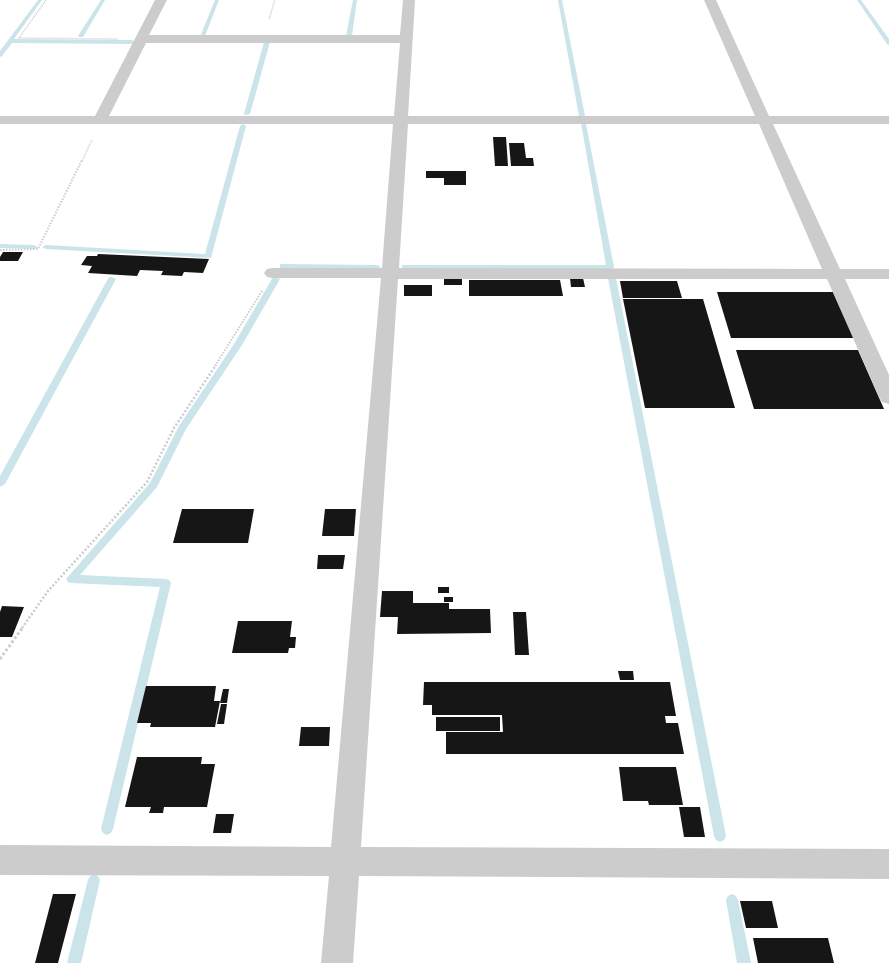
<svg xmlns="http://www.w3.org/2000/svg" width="889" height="963" font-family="'Exo 2',sans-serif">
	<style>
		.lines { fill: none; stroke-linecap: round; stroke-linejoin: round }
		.stream { fill: #cae4ea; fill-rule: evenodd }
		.building { fill: #161616 }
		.path-far3 { stroke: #ccc; stroke-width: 1.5; stroke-dasharray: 1 1; stroke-linecap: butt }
		.path-far2 { stroke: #ccc; stroke-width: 2; stroke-dasharray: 1.5 1.5; stroke-linecap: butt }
		.path-far1 { stroke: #ccc; stroke-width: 2.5; stroke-dasharray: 2 2; stroke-linecap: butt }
		.path { stroke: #ccc; stroke-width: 3; stroke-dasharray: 2.5 2.5; stroke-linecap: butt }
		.minor { fill: #ccc; fill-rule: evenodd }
	</style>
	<rect width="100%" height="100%" fill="#fff"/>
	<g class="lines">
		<path class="stream" d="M38,0H42L14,39L132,40L135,42L132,44L12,43L2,56L0,57V51Z
			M101,0H105L83,37H79L78,36Z
			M215,0H219L205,36L200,37Z
			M353,0H357L352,36L349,38L346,36Z
			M558,0H562L585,116L582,118L579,116Z
			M857,0H861L889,39V45L887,44Z
			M267,40L270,42L250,114L245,115L244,114L264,42Z
			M581,123L586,124L614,267L613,269H402V265H606Z
			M243,124L246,126L211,258L46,249L42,247L46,245L205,254L240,126Z
			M0,244L34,245L38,247L34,249L0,248Z
			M280,264L377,265L381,267L377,269L283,268H280Z
			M609,276H615L616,278L726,836L724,840L720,842L716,840L714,836L608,278Z
			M109,277H112L116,279L5,484L0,487V476Z
			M273,277H276L280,279L242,345L186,429L157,487L80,575L166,579L169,580L171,583L113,829L111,833L107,835L103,833L101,829L160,587L71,583L68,582L66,579L150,483L179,426L234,344Z
			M94,874L98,876L100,880L81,963H67L88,880L90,876Z
			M732,894L736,896L738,900L751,963H737L726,900L728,896Z"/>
	</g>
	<path class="building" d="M493,137H506L508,166H495Z
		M509,143H524L526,158H533L534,166H511Z
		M426,171H466V185H444V178H426Z
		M3,252H23L18,261H0V257Z
		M98,254L209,259L203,273L184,272L182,276L161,275L163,271L140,270L137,276L88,273L92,266L81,265L87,256H97Z
		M444,278H462V285H444Z
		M570,278H583L585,287H571Z
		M469,280H560L563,296H469Z
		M620,281H677L682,298H623Z
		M404,285H432V296H404Z
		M717,292H833L854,338H731Z
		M623,299H703L735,408H645Z
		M736,350H858L884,409H754Z
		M182,509H254L248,543H173Z
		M325,509H356L354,536H322Z
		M318,555H345L343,569H317Z
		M438,587H449V593H438Z
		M382,591H413V603H449V609H490L491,633L397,634L398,617H380Z
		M444,597H453V602H444Z
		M2,606L24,607L12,637H0V612Z
		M513,612H526L529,655H515Z
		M238,621H292L290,637H296L295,648H289L288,653H232Z
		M618,671H633L634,680H620Z
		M424,682H670L676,716H665L666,723H678L684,754H446V732H503L502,715H432V705H423Z
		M146,686H216L214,701H220L215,727H150L151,723H137Z
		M223,689H229L227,703H220Z
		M221,704H227L224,724H217Z
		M436,717H500V731H436Z
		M301,727H330L329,746H299Z
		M137,757H202L201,764H215L207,807H164L163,813H149L151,807H125Z
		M619,767H676L683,805H649L648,801H623Z
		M679,807H700L705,837H684Z
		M216,814H234L231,833H213Z
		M53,894H76L58,963H35Z
		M740,901H772L778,928H746Z
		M753,938H828L834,963H758Z"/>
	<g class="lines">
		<path class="path-far3" d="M46,0L19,38L118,39
			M269,19L275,0
			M82,161L92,140"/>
		<path class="path-far2" d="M0,250L38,249L82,160
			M215,366L262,291"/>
		<path class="path-far1" d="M22,628L48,591L147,482L174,428L216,365"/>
		<path class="path" d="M0,659L23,627"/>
		<path class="minor" d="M155,0H167L149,35H400L403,0H415L408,116H755L704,0H716L769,116H889V124H773L840,269H889V279H845L889,375V404L882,402L879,397L827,279H398L361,847L889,849V879L359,876L353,963H321L329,876L0,875V845L331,847L381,278H273L267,277L264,273L267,269L273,268H382L393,124H0V116H95ZM146,43H400L394,116H109ZM408,124H759L822,269L399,268Z"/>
	</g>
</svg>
